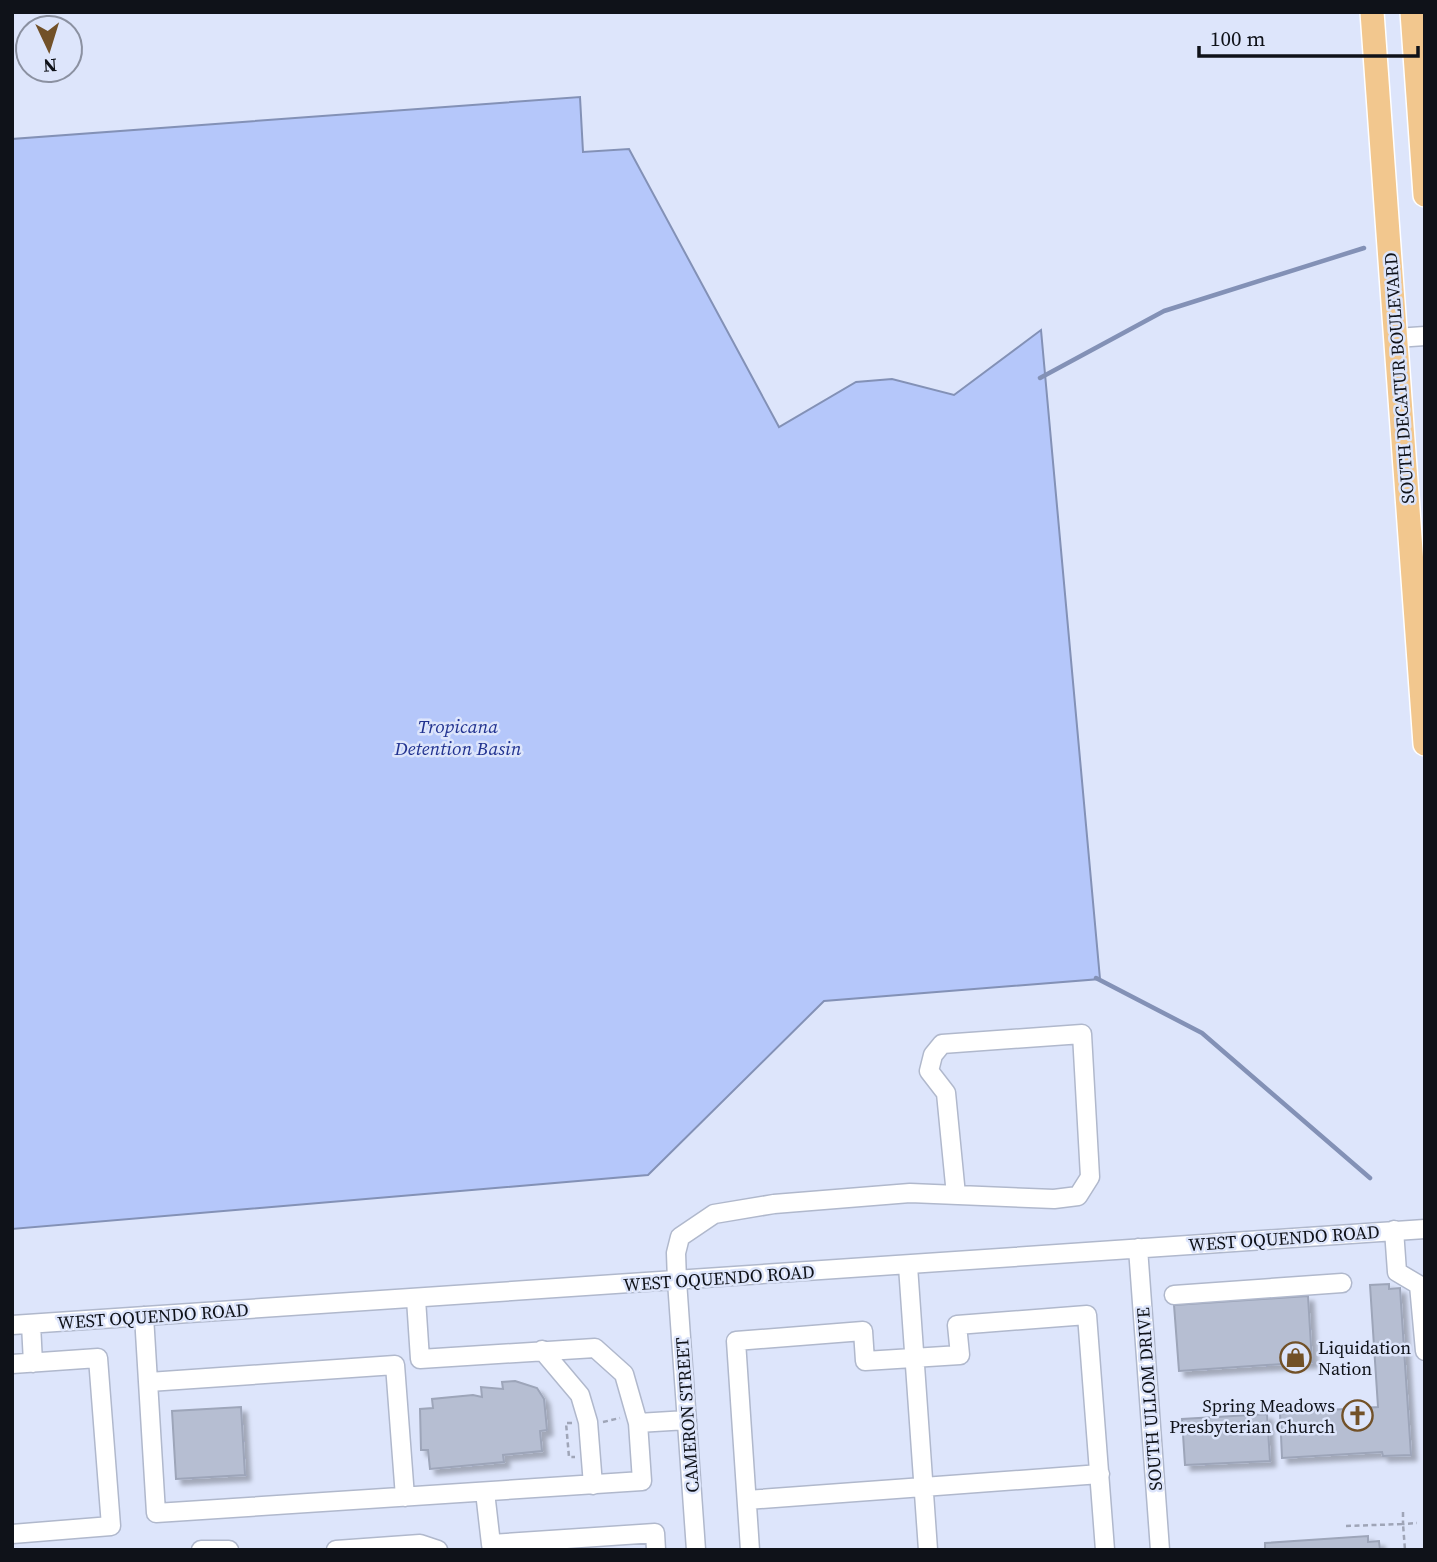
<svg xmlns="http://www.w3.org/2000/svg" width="1437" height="1562" font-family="'Source Serif 4',serif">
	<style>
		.water { fill: #b5c7fa; stroke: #8391b6; stroke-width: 2 }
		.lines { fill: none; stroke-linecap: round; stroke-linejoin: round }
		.stream { stroke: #8391b6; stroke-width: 4.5 }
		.building { fill: #b6bed2; stroke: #9da5b9; stroke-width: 2; filter: url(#shadow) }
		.minor-casing { stroke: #b0b8cc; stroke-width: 21 }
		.major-casing { stroke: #fff; stroke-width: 26 }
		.path { stroke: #9fa5b7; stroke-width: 2.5; stroke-dasharray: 5 3.5; stroke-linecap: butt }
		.minor { stroke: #fff; stroke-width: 18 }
		.major { stroke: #f2c78e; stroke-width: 23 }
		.labels { text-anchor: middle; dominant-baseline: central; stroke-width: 5; stroke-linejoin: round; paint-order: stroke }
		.street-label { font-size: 18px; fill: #0f1219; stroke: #dde5fb }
		.poi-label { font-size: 18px; fill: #0f1219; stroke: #dde5fb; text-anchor: start }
		.water-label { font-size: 19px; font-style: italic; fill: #223390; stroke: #dde5fb }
	</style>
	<defs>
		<filter id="shadow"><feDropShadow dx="5.5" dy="5.5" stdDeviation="2" flood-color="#0004"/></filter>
	</defs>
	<rect width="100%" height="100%" fill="#dde5fb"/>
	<path class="water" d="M580,97L583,152L629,149L779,427L856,382L892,379L954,395L1041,330L1100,979L824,1001L648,1175L12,1229V139Z"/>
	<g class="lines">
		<path class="stream" d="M1040,378L1164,311L1364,248
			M1096,978L1202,1033L1370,1178"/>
	</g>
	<path class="building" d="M1389,1284V1289L1400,1288L1411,1455L1383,1456L1382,1452L1282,1458L1280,1413L1378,1407L1370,1285Z
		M1308,1296L1312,1362L1179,1371L1174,1305Z
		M515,1381L537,1388L544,1399L547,1430L540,1431L542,1451L503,1455L504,1462L430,1469L428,1450H421L420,1409L433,1408L432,1399L473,1395L482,1397L481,1387L503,1389L502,1382Z
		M241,1407L245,1475L176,1479L172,1411Z
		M1267,1414L1270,1461L1185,1465L1182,1419Z
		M1368,1536V1542L1379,1541L1380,1550H1265V1543Z"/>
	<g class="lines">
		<defs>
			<path id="minor" d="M1396,338L1425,336
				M1394,1230L1397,1272L1419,1285L1425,1351
				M1138,1248L1160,1550
				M908,1266L928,1550
				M1174,1295L1342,1283
				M416,1299L420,1359L595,1348L624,1374L638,1423L687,1420
				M144,1316L156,1513L642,1481L638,1423
				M31,1324L33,1363
				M12,1325L1425,1229
				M542,1350L580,1395L588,1422L593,1485
				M12,1364L98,1358L111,1526L12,1534
				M149,1382L395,1365L405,1497
				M485,1492L491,1544
				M747,1500L1100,1474
				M201,1550H229
				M336,1550L420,1544L438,1550
				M492,1550L491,1544L655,1533L656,1550
				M696,1550L677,1281L676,1253L680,1237L714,1214L774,1204L910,1193L1054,1199L1078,1196L1090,1177L1082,1034L942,1044L933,1055L929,1071L946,1093L956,1195
				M750,1550L736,1341L863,1331L865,1361L960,1355L957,1325L1087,1315L1105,1550"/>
			<path id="major" d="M1372,12L1425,744
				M1412,12L1425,195"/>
		</defs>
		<use href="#minor" class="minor-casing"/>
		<use href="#major" class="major-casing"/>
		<path class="path" d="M603,1422L620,1418
			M572,1423H566L569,1457H575
			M1403,1512V1524L1417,1523
			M1346,1526L1403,1524L1405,1550"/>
		<use href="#minor" class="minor"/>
		<use href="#major" class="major"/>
	</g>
	<defs>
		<symbol id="shop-ring" viewBox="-11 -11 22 22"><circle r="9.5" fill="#dde5fb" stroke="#725128" stroke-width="1.5"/><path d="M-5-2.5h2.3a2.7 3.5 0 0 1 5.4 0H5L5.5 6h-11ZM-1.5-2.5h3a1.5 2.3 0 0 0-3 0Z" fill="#725128"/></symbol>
		<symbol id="church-ring" viewBox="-11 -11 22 22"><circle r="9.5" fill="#dde5fb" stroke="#725128" stroke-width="1.5"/><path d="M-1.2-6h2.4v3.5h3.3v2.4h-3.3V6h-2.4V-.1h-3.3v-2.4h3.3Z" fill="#725128"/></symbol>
	</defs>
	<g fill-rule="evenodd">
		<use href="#shop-ring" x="1278" y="1340" width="35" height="35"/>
		<use href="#church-ring" x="1340" y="1398" width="35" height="35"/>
	</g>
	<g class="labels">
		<g class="street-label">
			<text transform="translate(1399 378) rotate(-94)">SOUTH DECATUR BOULEVARD</text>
			<text transform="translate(1284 1238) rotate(-4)">WEST OQUENDO ROAD</text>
			<text transform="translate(719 1278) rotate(-4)">WEST OQUENDO ROAD</text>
			<text transform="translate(153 1316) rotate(-4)">WEST OQUENDO ROAD</text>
			<text transform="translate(1149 1399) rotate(-94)">SOUTH ULLOM DRIVE</text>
			<text transform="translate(687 1415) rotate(-94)">CAMERON STREET</text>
		</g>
		<g class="poi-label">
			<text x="1318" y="1347">Liquidation<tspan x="1318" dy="21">Nation</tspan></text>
			<text x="1335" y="1405" text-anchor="end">Spring Meadows<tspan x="1335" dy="21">Presbyterian Church</tspan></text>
		</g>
		<g class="water-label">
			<text x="458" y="726">Tropicana<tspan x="458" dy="22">Detention Basin</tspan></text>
		</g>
	</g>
	<rect width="1437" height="1562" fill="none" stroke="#0f1219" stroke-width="28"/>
	<g transform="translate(49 49) rotate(176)"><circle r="33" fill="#dde5fb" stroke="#8b91a1" stroke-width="2"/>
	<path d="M0-5L12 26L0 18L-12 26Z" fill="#725128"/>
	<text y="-10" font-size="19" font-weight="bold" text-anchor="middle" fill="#0f1219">N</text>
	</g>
	<path d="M1199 46v10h219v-10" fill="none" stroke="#0f1219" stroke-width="3.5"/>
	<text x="1210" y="46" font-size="21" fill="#0f1219" stroke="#dde5fb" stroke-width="5" paint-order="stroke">100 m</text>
</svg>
